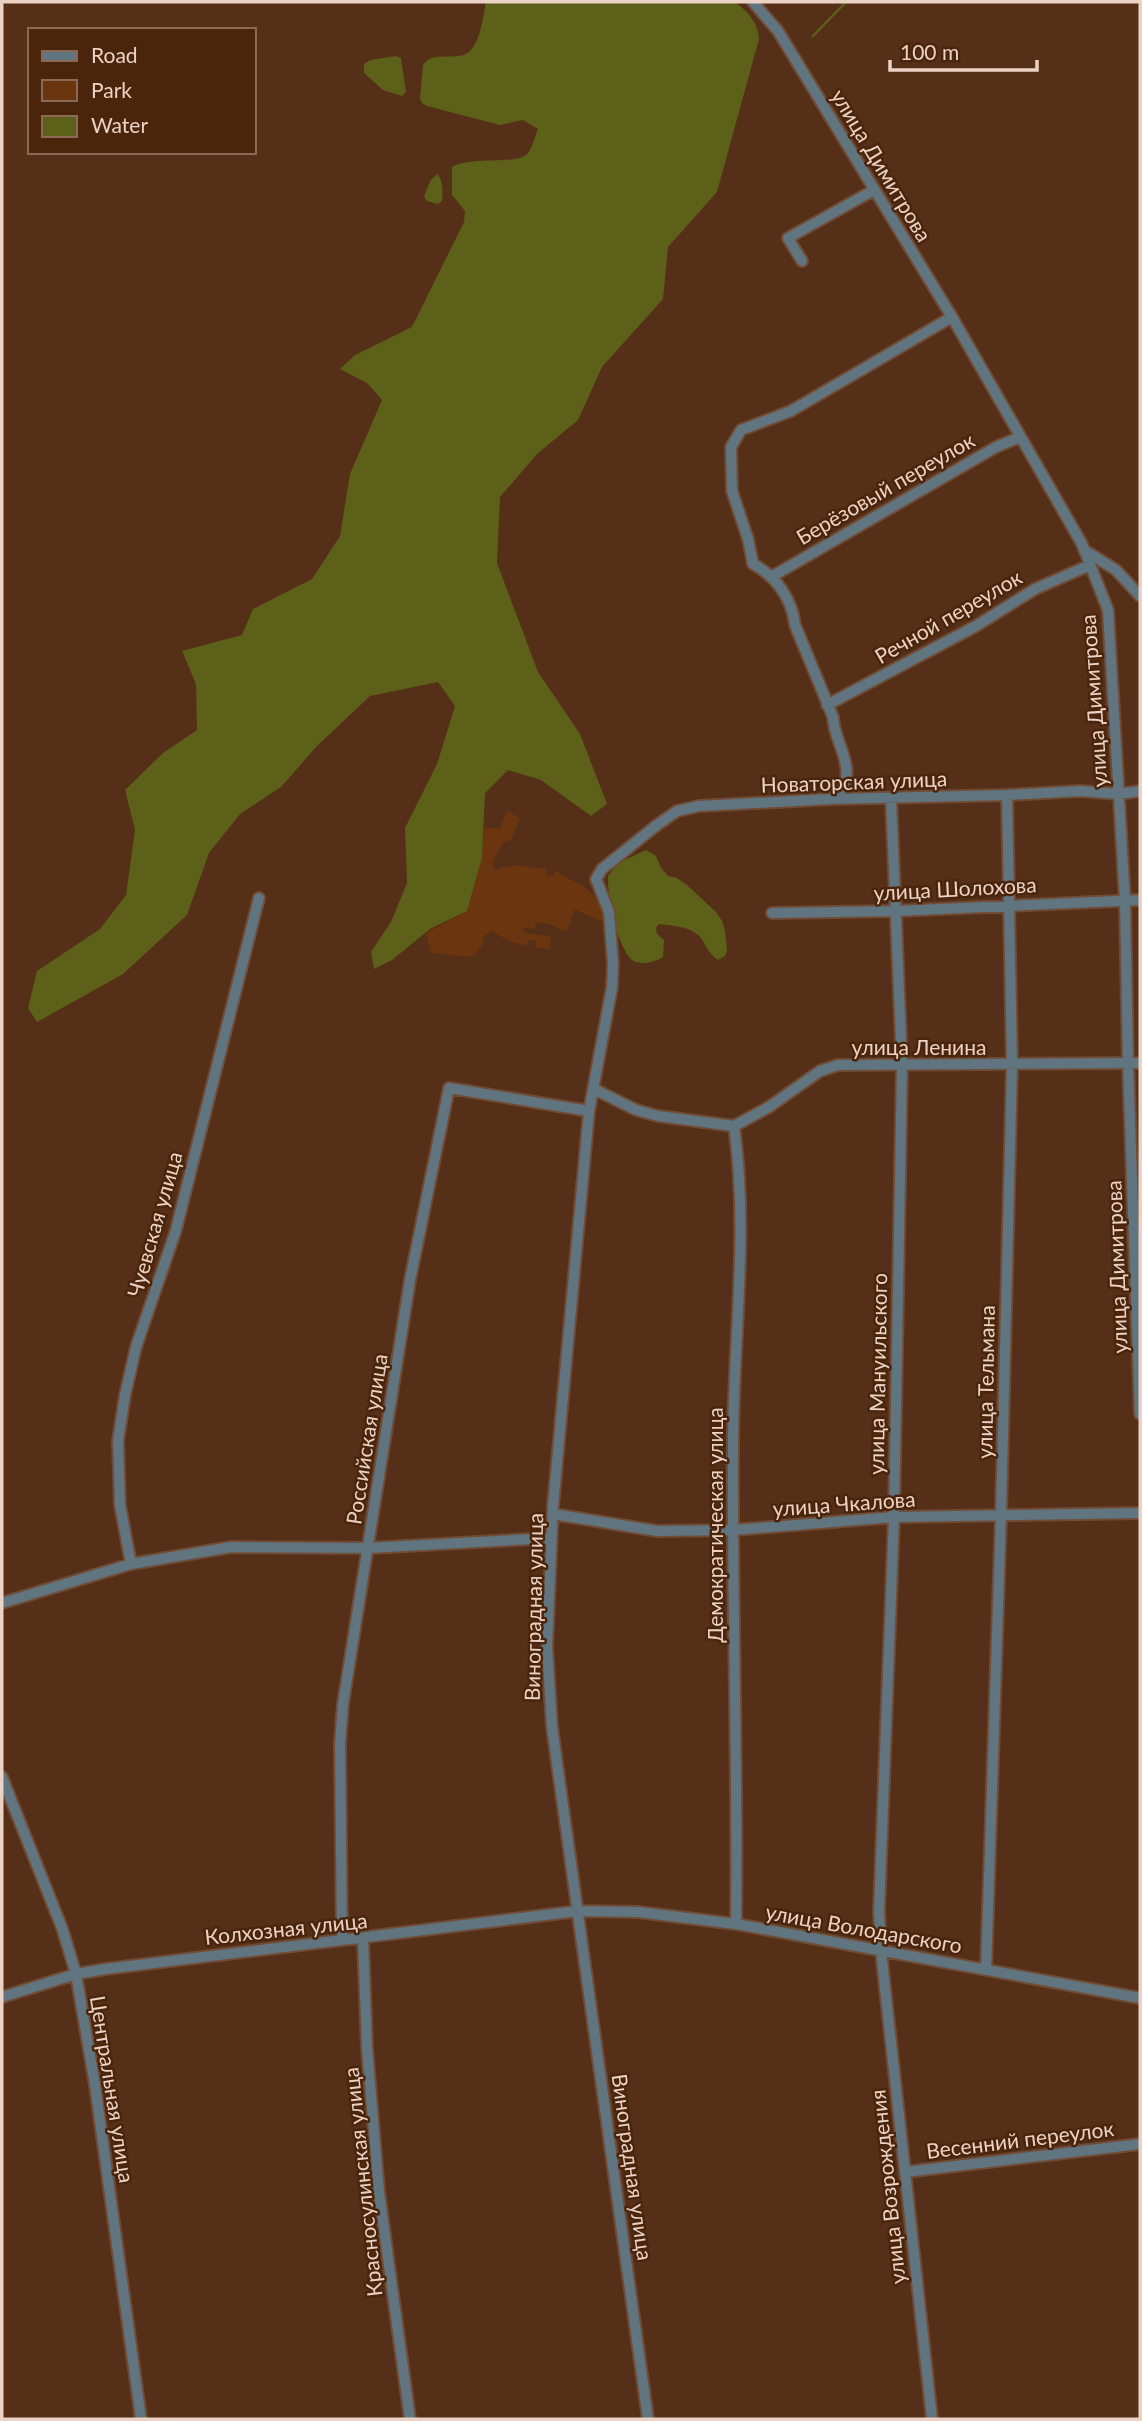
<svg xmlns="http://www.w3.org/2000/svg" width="1142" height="2421" font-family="Lato,sans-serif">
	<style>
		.green { fill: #6b3510 }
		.water { fill: #5d6018 }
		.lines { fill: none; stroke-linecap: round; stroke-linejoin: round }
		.stream { stroke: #5d6018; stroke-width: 2.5 }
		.minor-casing { stroke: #704c36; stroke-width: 14 }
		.minor { stroke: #607580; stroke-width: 10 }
		.labels { text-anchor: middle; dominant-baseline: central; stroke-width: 5; stroke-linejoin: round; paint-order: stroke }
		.street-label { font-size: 21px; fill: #ebd2c5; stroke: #4a250c }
	</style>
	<rect width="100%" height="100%" fill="#552f17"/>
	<path class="green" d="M507,811L520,818L511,840L504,842C500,851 491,858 493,867L497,870C510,862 532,868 547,869L546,875L554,876L555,871C584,888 596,886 606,923L574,909L567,932L549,924L536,922L535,929L524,927V932L551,937L550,950L535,947L536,941L529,940L527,946L509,941L491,931L484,936L483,944L474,955L467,957L433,953L430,951L426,933L467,911L482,858L484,828H500Z"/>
	<path class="water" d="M486,2H735C748,12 758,22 759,39L717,192L668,247L663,299L602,367L578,420L537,454L500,497L497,563L538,672L580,734L607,804L591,816L541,780L508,770L485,793L482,858L467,911L430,929L392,960L374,969L371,952L391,922L407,883L405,828L437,764L455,706L438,682L370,696L317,746L281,787L240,814L209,853L187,915L123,974L37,1022L28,1008L37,971L100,929L126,895L135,830L125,790L163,753L197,730L196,684L182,651L242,635L253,609L312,579L340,536L350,474L382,400L367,383L340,369L355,355L412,327L464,222L465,211L452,195V167C471,156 518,165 527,154C532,149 535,136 538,129L523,120L500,125L427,106L422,103L420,98L423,65C434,49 458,63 470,51C481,40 483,16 486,2Z
		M396,56L401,58L406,92L402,96L383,90L364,73V64L370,60Z
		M437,174C443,179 443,193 442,201L438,204L427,201L424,197L430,181Z
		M646,850L656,856L661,868L668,876L677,878L687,885L716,912L722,921L725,930L727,951L725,956L718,960C709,954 707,947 701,938C691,926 673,926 659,924L656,928L657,934L664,940L663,957C655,962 640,966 632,960C617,947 607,895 608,876L618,863Z"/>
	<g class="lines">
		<path class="stream" d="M813,36L846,2"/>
		<defs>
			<path id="minor" d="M753,2L778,31L952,317L1082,544L1108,610L1125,901L1128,1063L1140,1414
				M802,261L788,238L874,190
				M1084,550L1116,570L1140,596
				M771,577L996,447L1020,437
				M827,705L976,626L1035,589L1090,565
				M891,798L902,1065L894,1517L879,1911L881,1951L932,2419
				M831,799C835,796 841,791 843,787C855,765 833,739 833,717L795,625C792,599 776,576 753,564L748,539L732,491L731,447L741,430L791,411L952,317
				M772,913L896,911L1140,900
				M594,1089L636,1110L658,1116L734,1126L769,1107L820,1071L838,1065L1140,1063
				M734,1126C749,1233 733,1340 733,1448C732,1607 738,1766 736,1924
				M553,1514L657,1531L733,1530L894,1517L1140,1513
				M131,1564L120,1505L118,1441L125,1395L136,1347L176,1230L259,898
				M2,1603L131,1564L231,1547L369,1548L551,1538
				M2,1777L62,1928L76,1974L95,2085L141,2419
				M363,1939L367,2048L379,2192L410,2419
				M342,1940L340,1744L343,1704L410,1280L449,1088L589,1111
				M986,1970L1001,1514L1012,1065L1007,795
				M2,1997L76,1974L105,1969L578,1911L638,1912L736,1924L1140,1998
				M905,2172L1140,2144
				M648,2419L552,1727L547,1646L553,1506L589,1111L612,987L613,964L609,912L596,879L602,869L657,825L677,811L699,806L831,799L1007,795L1080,791L1119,794L1140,791"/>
		</defs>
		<use href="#minor" class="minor-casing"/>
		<use href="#minor" class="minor"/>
	</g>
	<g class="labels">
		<g class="street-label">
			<text transform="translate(882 165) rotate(59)">улица Димитрова</text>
			<text transform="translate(885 488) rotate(-30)">Берёзовый переулок</text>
			<text transform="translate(948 616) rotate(-30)">Речной переулок</text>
			<text transform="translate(1093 701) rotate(-94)">улица Димитрова</text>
			<text transform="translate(854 781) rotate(-2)">Новаторская улица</text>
			<text transform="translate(955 888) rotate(-3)">улица Шолохова</text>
			<text x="919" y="1046">улица Ленина</text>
			<text transform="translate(154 1224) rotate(-74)">Чуевская улица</text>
			<text transform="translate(1116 1267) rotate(-92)">улица Димитрова</text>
			<text transform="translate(877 1374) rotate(-89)">улица Мануильского</text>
			<text transform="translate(985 1382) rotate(-89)">улица Тельмана</text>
			<text transform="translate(366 1439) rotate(-81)">Российская улица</text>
			<text transform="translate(844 1503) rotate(-4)">улица Чкалова</text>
			<text transform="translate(714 1525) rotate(-90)">Демократическая улица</text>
			<text transform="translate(533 1607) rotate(-89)">Виноградная улица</text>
			<text transform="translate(286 1928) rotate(-6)">Колхозная улица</text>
			<text transform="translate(864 1928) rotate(10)">улица Володарского</text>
			<text transform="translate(113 2089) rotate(81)">Центральная улица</text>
			<text transform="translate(1020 2139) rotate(-7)">Весенний переулок</text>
			<text transform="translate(633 2167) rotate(82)">Виноградная улица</text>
			<text transform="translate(362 2182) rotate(-96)">Красносулинская улица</text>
			<text transform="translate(887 2187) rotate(-96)">улица Возрождения</text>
		</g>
	</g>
	<rect width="1142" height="2421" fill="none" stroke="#ebd2c5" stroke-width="7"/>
	<rect x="28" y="28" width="228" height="126" fill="#4a250c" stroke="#8a6a56" stroke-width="2"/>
	<rect x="42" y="51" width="35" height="10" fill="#607580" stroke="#8a6a56" stroke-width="2"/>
	<text x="91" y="63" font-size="21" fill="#ebd2c5">Road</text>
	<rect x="42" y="80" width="35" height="21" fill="#6b3510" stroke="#8a6a56" stroke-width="2"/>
	<text x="91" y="98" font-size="21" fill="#ebd2c5">Park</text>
	<rect x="42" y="116" width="35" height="21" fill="#5d6018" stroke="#8a6a56" stroke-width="2"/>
	<text x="91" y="133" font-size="21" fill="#ebd2c5">Water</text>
	<path d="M890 60v10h147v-10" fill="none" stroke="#ebd2c5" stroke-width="3.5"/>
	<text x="900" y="60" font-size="21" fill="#ebd2c5" stroke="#4a250c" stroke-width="5" paint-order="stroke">100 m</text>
</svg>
